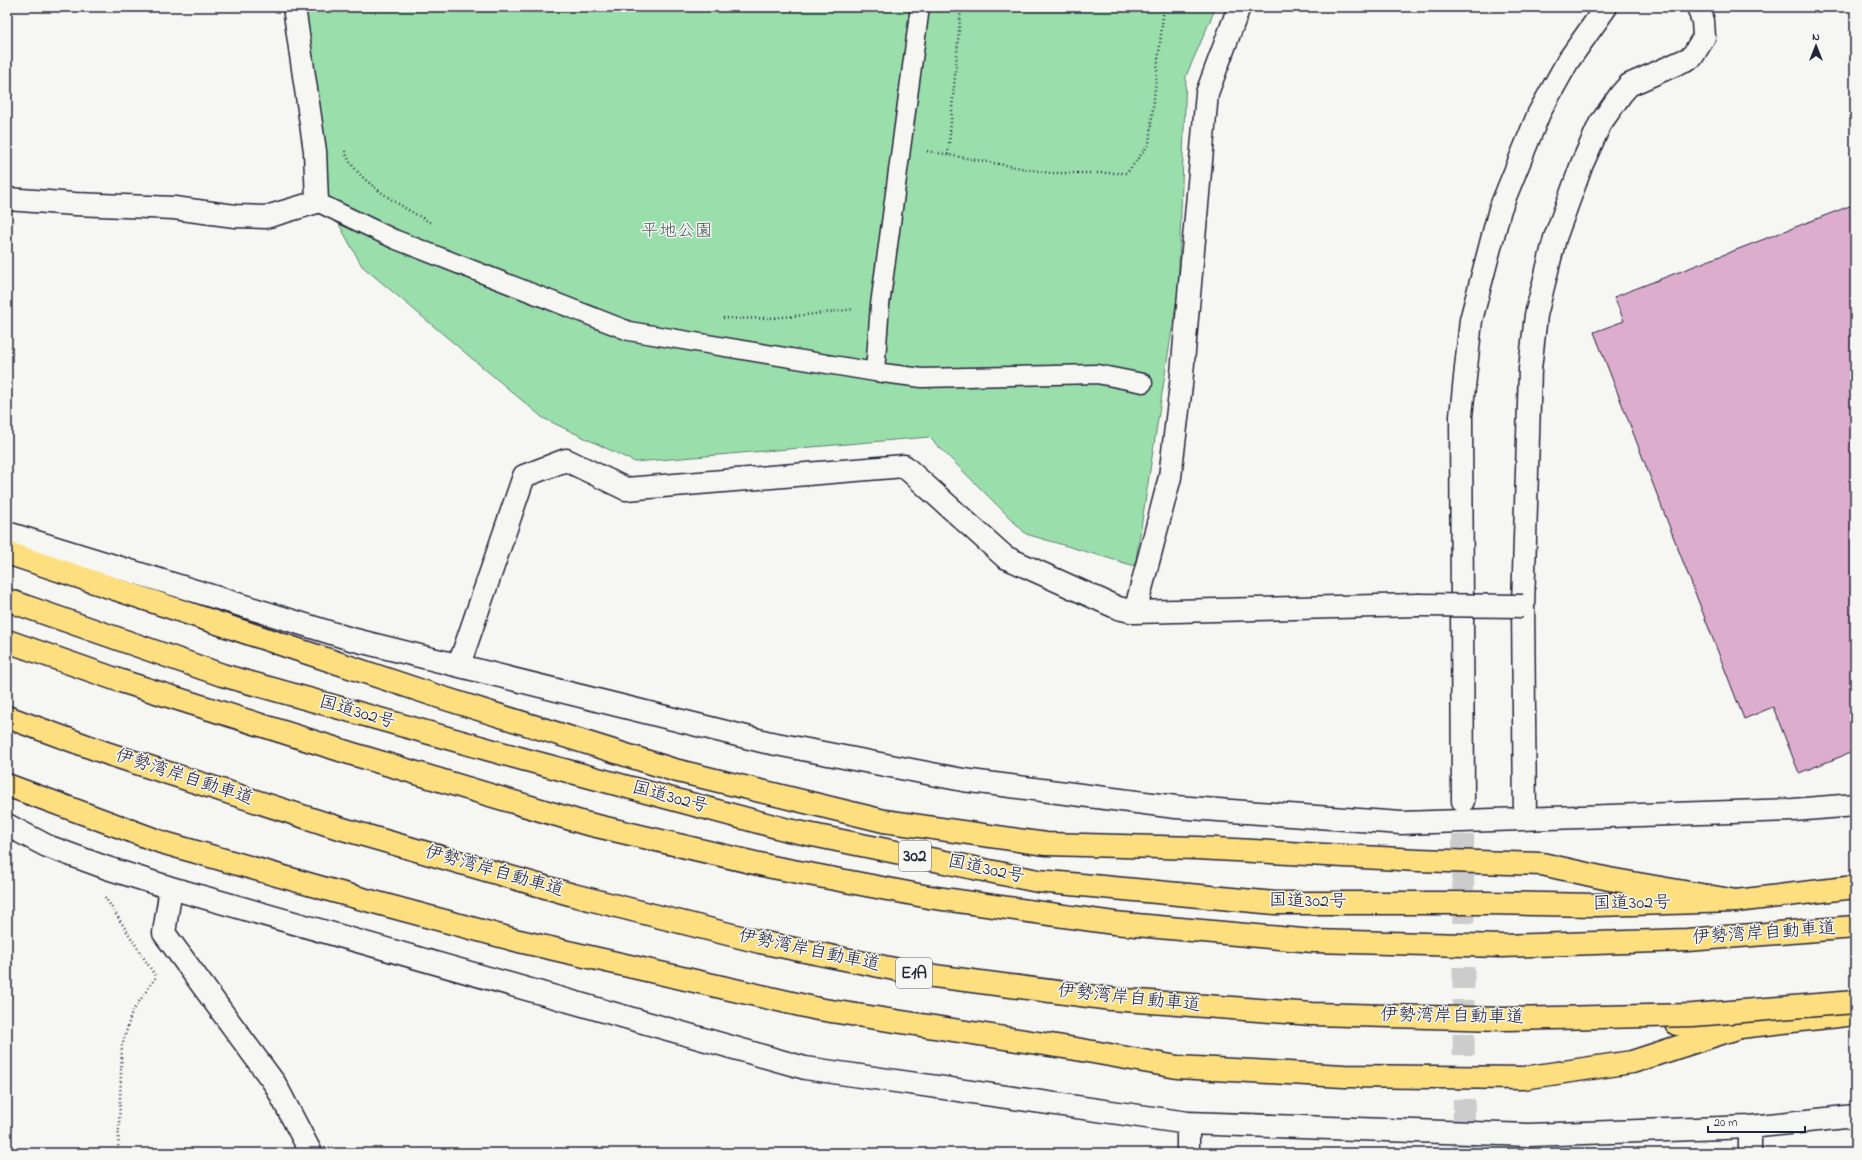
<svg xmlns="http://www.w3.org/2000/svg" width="1862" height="1160" font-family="'Indie Flower','Klee One',sans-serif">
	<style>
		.green { fill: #9adfab; stroke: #5e8073 }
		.building { fill: #ddadcd; stroke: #22223b }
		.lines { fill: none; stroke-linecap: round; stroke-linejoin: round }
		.tertiary-tunnel { stroke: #cccccd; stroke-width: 22; stroke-dasharray: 22 11; stroke-linecap: butt }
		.service-casing { stroke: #22223b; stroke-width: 21 }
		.minor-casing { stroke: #22223b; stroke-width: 25 }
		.tertiary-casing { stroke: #22223b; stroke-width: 25 }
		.trunk-casing { stroke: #22223b; stroke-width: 25 }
		.motorway-casing { stroke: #22223b; stroke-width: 25 }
		.path { stroke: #22223b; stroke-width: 2.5; stroke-dasharray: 1 3; stroke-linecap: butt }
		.service { stroke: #f6f6f2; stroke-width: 18 }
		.minor { stroke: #f6f6f2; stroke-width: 22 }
		.tertiary { stroke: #f6f6f2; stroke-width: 22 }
		.trunk { stroke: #fedf80; stroke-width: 22 }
		.motorway { stroke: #fedf80; stroke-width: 22 }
		.minor-bridge-casing { stroke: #22223b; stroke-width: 25; stroke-linecap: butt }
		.motorway-bridge-casing { stroke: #22223b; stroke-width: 25; stroke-linecap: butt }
		.minor-bridge { stroke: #f6f6f2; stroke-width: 22 }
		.motorway-bridge { stroke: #fedf80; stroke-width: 22 }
		.labels { text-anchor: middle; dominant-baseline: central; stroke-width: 3; stroke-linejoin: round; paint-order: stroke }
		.shield { fill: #f6f6f2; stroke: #626272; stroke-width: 1 }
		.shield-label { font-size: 17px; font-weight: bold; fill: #22223b }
		.park-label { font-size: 18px; fill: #465b5d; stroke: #f6f6f2 }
		.street-label { font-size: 18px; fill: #22223b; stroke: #f6f6f2 }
	</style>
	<rect width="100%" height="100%" fill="#f6f6f2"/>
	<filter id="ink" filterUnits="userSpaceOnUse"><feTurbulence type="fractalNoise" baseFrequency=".025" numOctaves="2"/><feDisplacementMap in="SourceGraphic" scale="8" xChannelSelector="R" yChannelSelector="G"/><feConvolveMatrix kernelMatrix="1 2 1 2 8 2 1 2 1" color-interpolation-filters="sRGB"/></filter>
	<g filter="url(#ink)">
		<path class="green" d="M297,7H1216L1186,76L1178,291L1135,566L1026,534L929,437L635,462L543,418L362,266L319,188Z"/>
		<path class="building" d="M1855,204V751L1799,773L1773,707L1744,719L1594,332L1624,321L1614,297Z"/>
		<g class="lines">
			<path class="tertiary-tunnel" d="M1463,802L1464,1153"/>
			<defs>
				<path id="service" d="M317,202L394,239L629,331L875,372L922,378L1097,374L1143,383
					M875,372L880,305L920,7"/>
				<path id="minor" d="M7,199L75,204L174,208L235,216L266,217L317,202L315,151L294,7
					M7,533L351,639L766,742L963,780L1176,807L1401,823L1793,810L1855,805
					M1135,612L1170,477L1181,385L1207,93L1239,7
					M459,665L524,476L566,460L626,489L904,466L1005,557L1118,608L1135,612L1418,605
					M1525,819L1523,606L1530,369L1536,315L1555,238L1582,164L1600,124L1621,94L1629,85L1692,57L1704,37L1703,21L1698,7
					M7,825L47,846L107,868L171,888L805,1068L1188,1123L1529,1135L1750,1127L1855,1116
					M171,888L164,933L275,1084L311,1153
					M1188,1123V1153
					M1750,1127V1153"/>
				<path id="tertiary" d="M1463,801L1461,416L1471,320L1500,209L1539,113L1568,61L1606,7"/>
				<path id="trunk" d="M7,600L222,675L519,758L788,830L1038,881L1275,903H1484L1596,905L1668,903L1736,901L1855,887
					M1677,1024L1740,1027L1855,1014"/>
				<path id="motorway" d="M7,553L440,697L674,770L884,821L1046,844L1197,848L1418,860L1542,864L1609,879L1736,901
					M7,785L161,842L333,891L519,941L818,1009L1076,1049L1177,1067L1344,1076L1523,1078L1632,1062L1740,1027"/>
			</defs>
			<use href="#service" class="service-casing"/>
			<use href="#minor" class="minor-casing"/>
			<use href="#tertiary" class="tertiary-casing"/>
			<use href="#trunk" class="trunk-casing"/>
			<use href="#motorway" class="motorway-casing"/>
			<path class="path" d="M345,151C354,181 405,208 431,223
				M927,151L1049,173H1127L1149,144L1164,7
				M948,155L961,7
				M723,318C767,320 810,315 854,309
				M105,897L156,977L132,1012L122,1046L118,1153"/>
			<use href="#service" class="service"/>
			<use href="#minor" class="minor"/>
			<use href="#tertiary" class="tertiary"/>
			<use href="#trunk" class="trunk"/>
			<use href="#motorway" class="motorway"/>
			<defs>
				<path id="minor-bridge" d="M1418,605L1523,606"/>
				<path id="motorway-bridge" d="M7,641L121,681L356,755L584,823L772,867L929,897L1114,923L1313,941L1502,946L1687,940L1855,927
					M7,717L109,754L336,827L573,895L760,942L919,974L1111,999L1312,1014L1503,1019L1693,1015L1855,1002"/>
			</defs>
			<use href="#minor-bridge" class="minor-bridge-casing"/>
			<use href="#motorway-bridge" class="motorway-bridge-casing"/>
			<use href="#minor-bridge" class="minor-bridge"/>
			<use href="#motorway-bridge" class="motorway-bridge"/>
		</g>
	</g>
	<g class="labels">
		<g class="shield">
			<rect x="899" y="841" width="32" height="30" rx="3"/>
			<rect x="896" y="958" width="36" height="30" rx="3"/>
		</g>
		<g class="shield-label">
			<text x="915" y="856">302</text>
			<text x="914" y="973">E1A</text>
		</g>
		<g class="park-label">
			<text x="677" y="232">平地公園</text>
		</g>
		<g class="street-label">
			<text transform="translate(357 713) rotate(16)">国道302号</text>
			<text transform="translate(184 778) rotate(18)">伊勢湾岸自動車道</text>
			<text transform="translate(670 798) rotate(15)">国道302号</text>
			<text transform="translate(986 870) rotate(12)">国道302号</text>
			<text transform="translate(494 872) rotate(16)">伊勢湾岸自動車道</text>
			<text transform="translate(1308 902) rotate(1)">国道302号</text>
			<text transform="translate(1632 904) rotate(-1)">国道302号</text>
			<text transform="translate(1764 934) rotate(-4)">伊勢湾岸自動車道</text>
			<text transform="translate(809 951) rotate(12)">伊勢湾岸自動車道</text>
			<text transform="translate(1129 999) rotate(6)">伊勢湾岸自動車道</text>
			<text transform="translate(1452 1017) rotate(1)">伊勢湾岸自動車道</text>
		</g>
	</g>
	<rect width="1862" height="1160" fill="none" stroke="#f6f6f2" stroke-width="24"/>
	<rect x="12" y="12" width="1838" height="1136" fill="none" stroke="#22223b" stroke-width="1.5" filter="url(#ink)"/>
	<g transform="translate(1816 46)" stroke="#f6f6f2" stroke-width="3" paint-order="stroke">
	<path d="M0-3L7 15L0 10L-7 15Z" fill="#22223b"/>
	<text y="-6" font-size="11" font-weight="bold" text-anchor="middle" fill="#22223b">N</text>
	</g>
	<path d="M1708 1126v6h97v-6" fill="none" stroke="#22223b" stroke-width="2"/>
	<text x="1714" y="1126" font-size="12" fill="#22223b" stroke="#f6f6f2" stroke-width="3" paint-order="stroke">20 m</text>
</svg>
